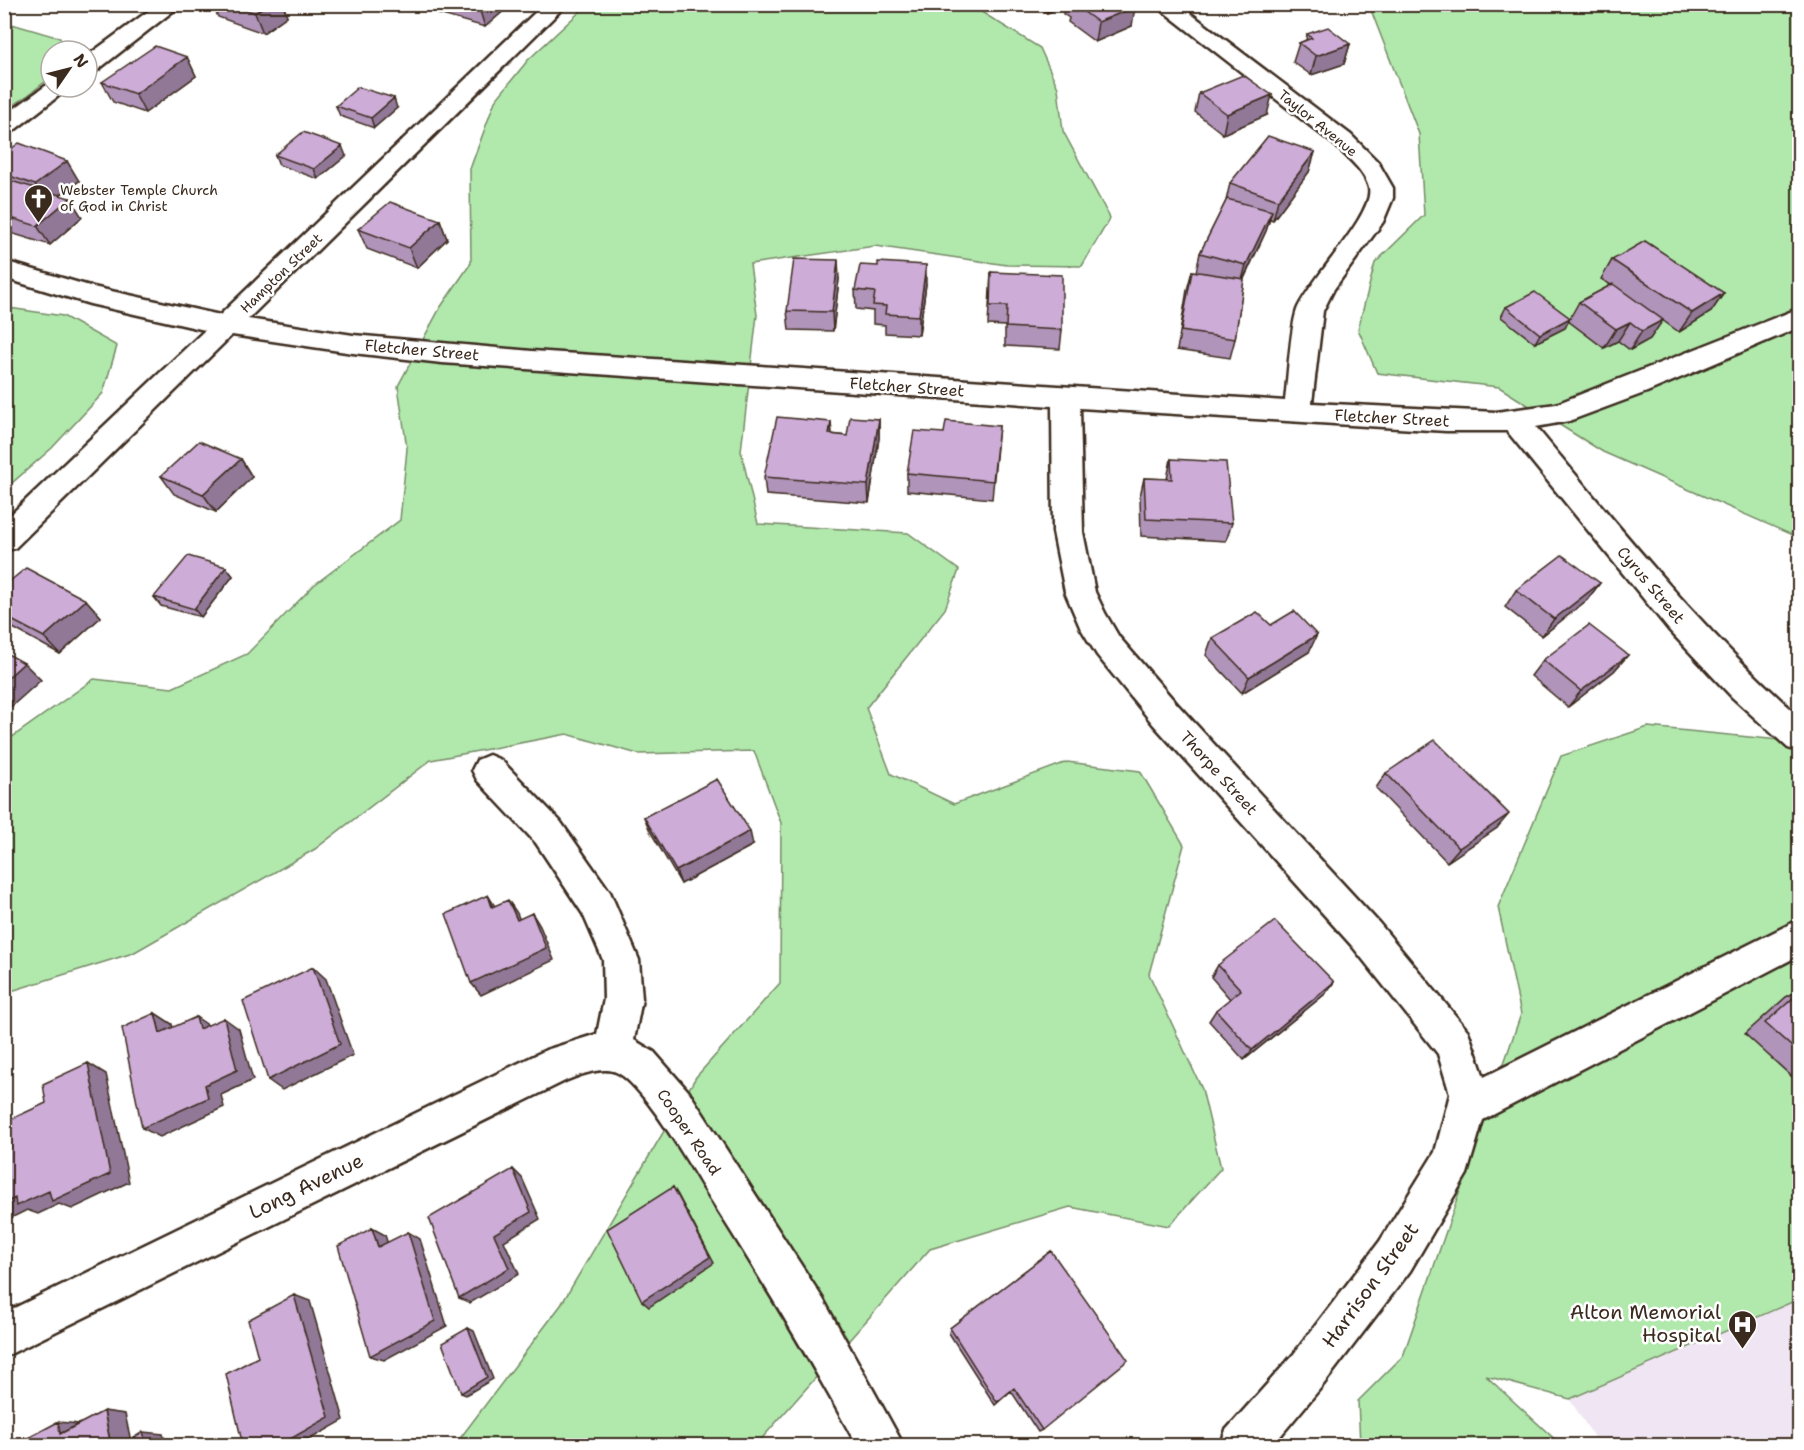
<svg xmlns="http://www.w3.org/2000/svg" width="1804" height="1450" font-family="'Shantell Sans',sans-serif">
	<style>
		.built { fill: #f0e6f3 }
		.green { fill: #b1e9ad; stroke: #768a66; stroke-width: 1.5 }
		.lines { fill: none; stroke-linecap: round; stroke-linejoin: round }
		.street-casing { stroke: #3b2a1e; stroke-width: 5 }
		.street { fill: #fff; fill-rule: evenodd }
		.wall { fill: #b094b9; stroke: #3b2a1e; stroke-width: 1.5 }
		.shaded-wall { fill: #907896; stroke: #3b2a1e; stroke-width: 1.5 }
		.building { fill: #cdacd7; stroke: #3b2a1e; stroke-width: 1.5 }
		.labels { text-anchor: middle; dominant-baseline: central; stroke-width: 5; stroke-linejoin: round; paint-order: stroke }
		.far-street-label { font-size: 14px; fill: #3b2a1e; stroke: #fff }
		.far-poi-label { font-size: 14px; fill: #3b2a1e; stroke: #fff; text-anchor: start }
		.street-label { font-size: 16px; fill: #3b2a1e; stroke: #fff }
		.near-street-label { font-size: 20px; fill: #3b2a1e; stroke: #fff }
		.near-poi-label { font-size: 20px; fill: #3b2a1e; stroke: #fff; text-anchor: end }
	</style>
	<rect width="100%" height="100%" fill="#fff"/>
	<filter id="ink" filterUnits="userSpaceOnUse"><feTurbulence type="fractalNoise" baseFrequency=".0167" numOctaves="2"/><feDisplacementMap in="SourceGraphic" scale="12" xChannelSelector="R" yChannelSelector="G"/><feConvolveMatrix kernelMatrix="1 2 1 2 8 2 1 2 1" color-interpolation-filters="sRGB"/></filter>
	<g filter="url(#ink)">
		<path class="built" d="M1799,1299V1445H1599L1570,1400Z"/>
		<path class="green" d="M958,4L975,8L1040,48L1058,88L1063,131L1110,218L1082,266L1007,265L875,246L750,264L757,315L741,451L758,524L908,533L959,570L945,609L866,708L891,774L954,804L1067,762L1140,771L1184,845L1149,974L1202,1089L1221,1168L1169,1226L1070,1207L930,1249L756,1445H455L561,1305L696,1077L780,983L781,823L754,751L638,754L567,734L431,760L315,849L133,953L5,993L4,743L94,679L172,688L247,654L314,585L400,520L407,449L398,386L440,308L471,263L470,169L495,101L528,60L587,5Z
			M1369,5H1799V538L1603,452L1499,387L1377,373L1358,329L1375,263L1424,215L1419,134Z
			M5,22L60,38L66,51H51V77L27,96L5,110Z
			M9,308L63,316L117,346L103,393L52,448L5,489L4,310Z
			M1648,727L1799,742V1299L1570,1399L1486,1376L1561,1445H1360L1358,1401L1403,1356L1521,1014L1498,907L1561,756Z"/>
		<g class="lines">
			<defs>
				<path id="street" d="M158,4H182L95,72L87,74V56Z
					M544,4H567L248,319L353,335L532,351L1285,401C1288,378 1290,330 1297,310C1309,280 1375,214 1369,188C1365,171 1347,157 1335,145L1154,4H1178L1351,135L1378,162L1393,188V198L1383,222L1334,289L1323,311L1312,403L1496,412L1556,404L1800,308V327L1647,392L1569,421L1536,427C1620,528 1701,630 1800,717V752L1788,748L1732,697L1669,630L1507,431H1446L1080,408L1083,532L1095,592L1105,613L1119,637L1177,704L1379,923L1468,1031L1484,1077L1800,919V955L1483,1120L1467,1174L1410,1271L1323,1385L1272,1446H1220L1226,1430L1293,1355L1380,1241L1435,1152L1450,1094L1438,1054L1353,947L1153,724L1097,655L1080,627L1065,592L1053,532L1052,406L442,363L353,353L232,335L15,548L4,551V521L205,330L90,304L4,278V261L93,287L220,315Z
					M51,82V87H70L12,132L4,134V116Z
					M489,755L501,760L560,821L610,892L639,960L642,999L634,1040L654,1052L689,1092L823,1299L904,1446H857C809,1357 757,1272 703,1187C688,1162 641,1082 616,1072C602,1066 580,1075 567,1080L4,1357V1313L546,1050L597,1034L604,999L603,960L583,914L536,843L477,780L472,770L477,760Z"/>
			</defs>
			<use href="#street" class="street-casing"/>
			<use href="#street" class="street"/>
		</g>
		<path class="wall" d="M212,4H283L287,16L263,33L218,17Z
			M435,4H506L507,8L485,27L438,14Z
			M1035,4H1132V26L1095,42L1068,22L1069,18L1063,14L1064,6L1047,13Z
			M1307,34L1350,44L1344,64L1311,75L1293,62L1299,43L1306,40Z
			M187,57L196,76L145,113L113,102L102,82Z
			M1199,93L1267,115L1223,134L1195,112Z
			M336,106L397,108L374,128L340,116Z
			M1315,152L1309,172L1273,220L1270,219L1266,231L1244,279L1235,339L1230,358L1177,350L1187,290L1192,271L1196,272L1200,253L1226,201L1230,183Z
			M4,154L79,181L60,195L82,217L50,245L4,231Z
			M275,155L346,156L318,179L279,165Z
			M440,220L447,239L417,268L367,249L358,229Z
			M1612,260L1724,293L1711,312L1679,332L1662,320L1650,339L1630,350L1618,341L1604,348L1568,321L1565,328L1535,343L1501,317L1506,307L1570,318L1579,302L1611,285L1601,279Z
			M991,272L1062,330L1060,349L1005,346V326L988,325Z
			M839,279L833,331L789,330L787,311Z
			M926,284L919,335L885,333V325L873,324V311L856,309L855,290Z
			M879,419V438L869,503L766,495L764,477L831,422L832,434L847,436Z
			M999,426L992,499L907,491V473L944,433Z
			M241,459L252,477L216,512L174,494L161,476Z
			M1171,459L1232,523L1226,541L1141,536L1140,496L1144,478L1167,479Z
			M226,567L233,576L201,617L161,606L154,597Z
			M1600,583L1587,600L1542,636L1505,607L1516,590Z
			M4,586L86,600L101,617L60,654L4,623Z
			M1271,625L1309,652L1242,693L1206,655L1212,638Z
			M1628,655L1614,671L1568,707L1531,676L1543,660Z
			M1386,773L1497,828L1447,862L1376,788Z
			M644,817L753,845L681,884L650,831Z
			M1218,965L1334,982L1325,994L1244,1060L1209,1021L1216,1010L1230,999L1211,977Z
			M1800,990V1084L1745,1034L1786,997Z
			M1051,1251L1042,1430L1038,1432L1011,1391L995,1405L949,1333L950,1328Z"/>
		<path class="shaded-wall" d="M267,4H283L287,16L263,33L255,13Z
			M483,4H506L507,8L485,27L479,8Z
			M1048,4H1064V6L1047,13Z
			M1135,7L1132,26L1095,42L1098,22Z
			M1350,44L1344,64L1311,75L1316,56Z
			M187,57L196,76L145,113L135,94Z
			M1272,95L1267,115L1223,134L1227,114Z
			M394,98L397,108L374,128L371,118Z
			M342,146L346,156L318,179L314,169Z
			M1315,152L1309,172L1273,220L1278,200Z
			M67,161L79,181L47,204L35,185Z
			M70,198L82,217L50,245L37,226Z
			M1272,211L1266,231L1241,284L1246,265Z
			M440,220L447,239L417,268L409,248Z
			M838,260L839,279L833,331L832,312Z
			M926,265V284L919,335V316Z
			M1724,293L1711,312L1679,332L1692,313Z
			M1570,318L1565,328L1535,343L1540,334Z
			M1663,320L1650,339L1630,350L1642,331Z
			M1630,322L1618,341L1604,348L1616,329Z
			M879,419V438L869,503L868,485Z
			M831,422L832,440L829,434Z
			M241,459L252,477L216,512L203,494Z
			M226,567L233,576L201,617L194,609Z
			M1600,583L1587,600L1542,636L1554,619Z
			M86,600L101,617L60,654L44,637Z
			M1317,635L1309,652L1242,693L1249,677Z
			M1628,655L1614,671L1568,707L1581,691Z
			M24,663L41,680L4,713V681Z
			M1509,814L1497,828L1447,862L1459,848Z
			M750,831L753,845L681,884L676,871Z
			M488,895L496,908L492,907Z
			M508,900L517,913L525,933L517,920Z
			M532,913L540,926L554,960L481,995L471,983Z
			M313,967L326,979L353,1055L282,1090L268,1080Z
			M1334,982L1325,994L1244,1060L1252,1050Z
			M155,1013L172,1024L177,1044L160,1033Z
			M196,1017L212,1028L199,1029Z
			M224,1018L239,1029L253,1080L221,1095L224,1107L160,1137L142,1128L205,1085Z
			M88,1063L106,1074L129,1182L72,1209L59,1204L38,1214L27,1210L9,1219L4,1217V1203L15,1198L49,1191Z
			M513,1169L522,1178L540,1219L504,1241L519,1274L470,1303L459,1298L494,1234Z
			M673,1187L678,1195L714,1263L649,1307L642,1301Z
			M372,1228L385,1235L391,1254L378,1247Z
			M408,1232L420,1239L447,1326L384,1360L370,1356Z
			M294,1295L310,1301L344,1420L298,1446H278Z
			M468,1328L474,1331L493,1379L466,1395L461,1393Z
			M104,1411L125,1414L132,1446H111Z
			M58,1422L80,1424L60,1434Z
			M143,1432L163,1434L166,1446H146Z"/>
		<path class="building" d="M229,4H267L255,13Z
			M467,4H483L479,8Z
			M1073,4H1132L1135,7L1098,22Z
			M1328,27L1350,44L1316,56L1299,43L1312,38L1307,34Z
			M155,46L187,57L135,94L102,82Z
			M1243,75L1272,95L1227,114L1199,93Z
			M358,87L394,98L371,118L336,106Z
			M303,132L342,146L314,169L275,155Z
			M1268,136L1315,152L1278,200L1230,183Z
			M19,143L67,161L35,185L4,174V154Z
			M4,179L70,198L37,226L4,216Z
			M1227,199L1272,211L1246,265L1200,253Z
			M390,202L440,220L409,248L358,229Z
			M1645,241L1724,293L1692,313L1612,260Z
			M794,259L838,260L832,312L787,311Z
			M878,262L926,265L919,316L885,314L886,306L873,305L875,292L855,290L860,265L878,266Z
			M1192,271L1244,279L1235,339L1181,331Z
			M991,272L1062,275V330L1006,327L1007,306H990Z
			M1613,284L1663,320L1642,331L1630,322L1616,329L1579,302Z
			M1535,292L1570,318L1540,334L1506,307Z
			M777,417L831,422L829,434L847,436L850,417L879,419L868,485L764,477Z
			M946,421L999,426L993,481L907,473L914,431L944,433Z
			M199,441L241,459L203,494L161,476Z
			M1171,459L1226,462L1232,523L1146,519L1144,478L1172,479Z
			M1562,555L1600,583L1554,619L1516,590Z
			M188,556L226,567L194,609L154,597Z
			M26,568L86,600L44,637L4,616V586Z
			M1294,611L1317,635L1249,677L1212,638L1257,612L1271,625Z
			M1589,625L1628,655L1581,691L1543,660Z
			M4,652L24,663L4,681Z
			M1435,740L1509,814L1459,848L1386,773Z
			M717,779L750,831L676,871L644,817Z
			M488,895L492,907L508,900L517,920L532,913L546,948L471,983L446,914Z
			M1275,921L1334,982L1252,1050L1216,1010L1241,990L1218,965Z
			M313,967L340,1044L268,1080L243,1001Z
			M1800,992V1054L1765,1023Z
			M155,1013L160,1033L196,1017L199,1029L224,1018L237,1070L205,1085L208,1098L142,1128L122,1028Z
			M88,1063L110,1174L52,1201L49,1191L16,1206L15,1198L4,1203V1138L9,1136L7,1121L46,1103L43,1084Z
			M513,1169L531,1212L494,1234L509,1268L459,1298L429,1218Z
			M673,1187L710,1257L642,1301L607,1229Z
			M372,1228L378,1247L408,1232L435,1321L370,1356L338,1246Z
			M1051,1251L1128,1360L1042,1430L1014,1388L997,1402L950,1328Z
			M294,1295L329,1417L278,1446H243L226,1374L258,1357L248,1320Z
			M468,1328L487,1377L461,1393L442,1343Z
			M104,1411L111,1446H13L58,1422L60,1434Z
			M143,1432L146,1446H120Z"/>
	</g>
	<defs>
		<symbol id="church-pin" viewBox="-11 -11 22 30"><path d="M0 17L-7.5 6A9.5 9.5 0 1 1 7.5 6Z" fill="#3b2a1e" stroke="#fff"/><path d="M-1.2-6h2.4v3.5h3.3v2.4h-3.3V6h-2.4V-.1h-3.3v-2.4h3.3Z" fill="#fff"/></symbol>
		<symbol id="hospital-pin" viewBox="-11 -11 22 30"><path d="M0 17L-7.5 6A9.5 9.5 0 1 1 7.5 6Z" fill="#3b2a1e" stroke="#fff"/><path d="M-5-5h3v3.5h4V-5h3V5h-3V1.5h-4V5h-3Z" fill="#fff"/></symbol>
	</defs>
	<g fill-rule="evenodd">
		<use href="#church-pin" x="22" y="182" width="33" height="45"/>
		<use href="#hospital-pin" x="1726" y="1308" width="33" height="45"/>
	</g>
	<g class="labels">
		<g class="far-street-label">
			<text transform="translate(1318 123) rotate(39)">Taylor Avenue</text>
			<text transform="translate(281 273) rotate(-44)">Hampton Street</text>
		</g>
		<g class="far-poi-label">
			<text x="60" y="190">Webster Temple Church<tspan x="60" dy="16">of God in Christ</tspan></text>
		</g>
		<g class="street-label">
			<text transform="translate(422 350) rotate(5)">Fletcher Street</text>
			<text transform="translate(907 387) rotate(4)">Fletcher Street</text>
			<text transform="translate(1392 418) rotate(3)">Fletcher Street</text>
			<text transform="translate(1651 585) rotate(50)">Cyrus Street</text>
			<text transform="translate(1219 773) rotate(48)">Thorpe Street</text>
			<text transform="translate(689 1132) rotate(56)">Cooper Road</text>
		</g>
		<g class="near-street-label">
			<text transform="translate(306 1186) rotate(-26)">Long Avenue</text>
			<text transform="translate(1370 1285) rotate(-54)">Harrison Street</text>
		</g>
		<g class="near-poi-label">
			<text x="1721" y="1312">Alton Memorial<tspan x="1721" dy="23">Hospital</tspan></text>
		</g>
	</g>
	<rect width="1804" height="1450" fill="none" stroke="#fff" stroke-width="24"/>
	<rect x="12" y="12" width="1780" height="1426" fill="none" stroke="#3b2a1e" stroke-width="2" filter="url(#ink)"/>
	<g transform="translate(69 69) rotate(55)"><circle r="28" fill="#ffffff" stroke="#b1aaa5" stroke-width="1.5"/>
	<path d="M0-4.5L10 22L0 15L-10 22Z" fill="#3b2a1e"/>
	<text y="-9" font-size="16" font-weight="bold" text-anchor="middle" fill="#3b2a1e">N</text>
	</g>
</svg>
